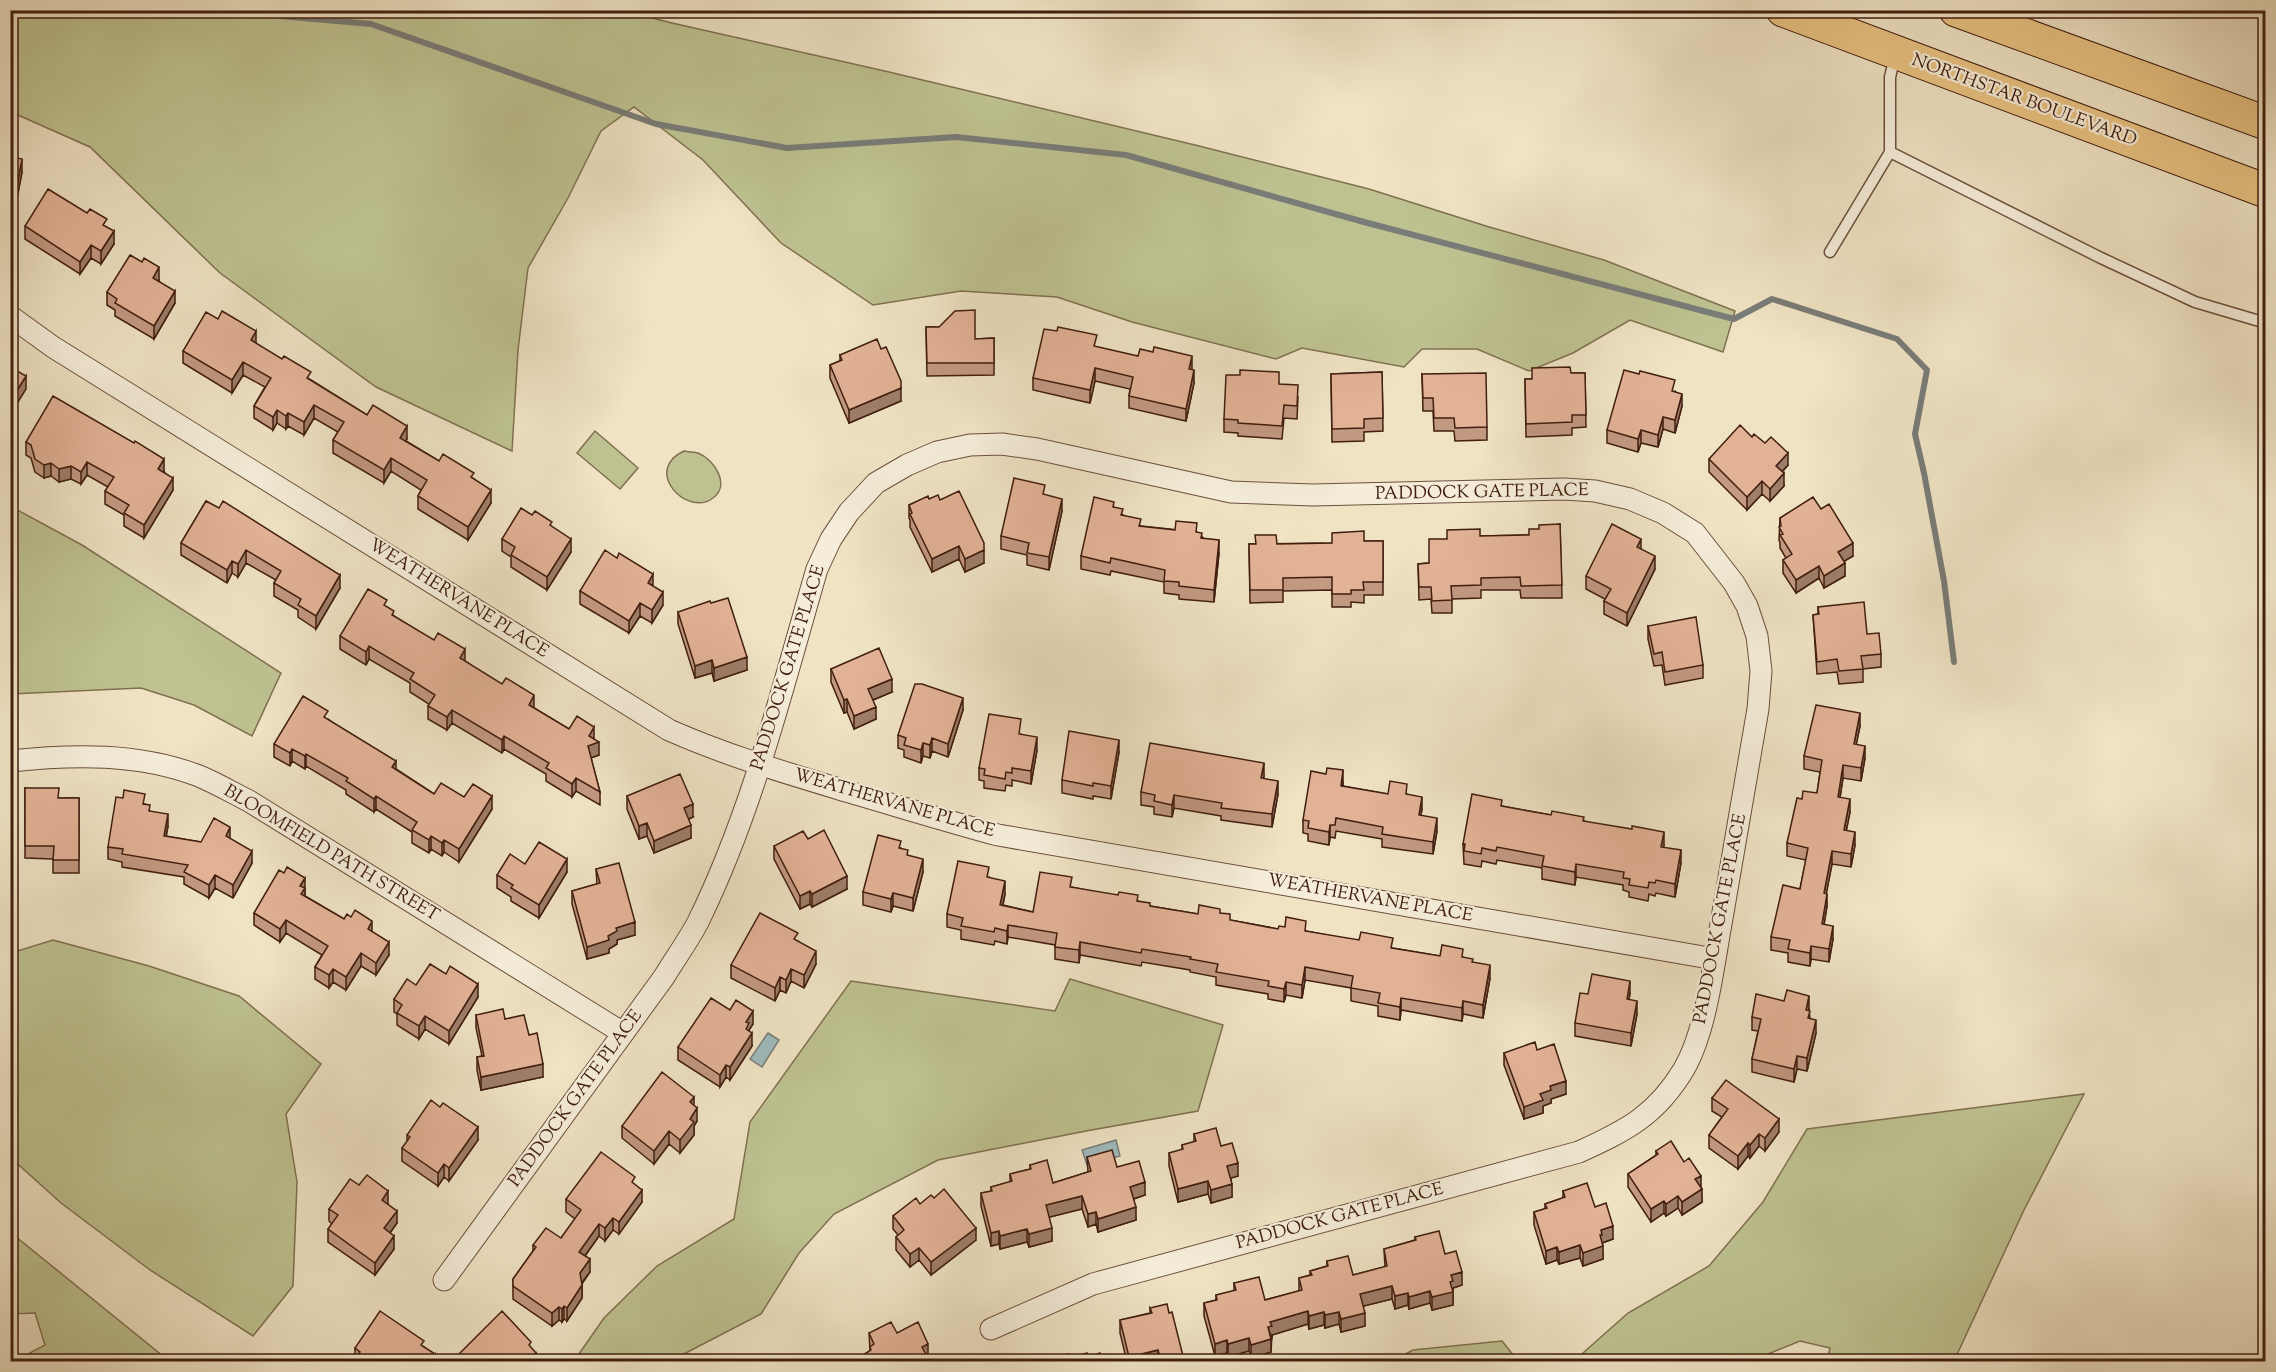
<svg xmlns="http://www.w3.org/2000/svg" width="2276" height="1372" font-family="'Sorts Mill Goudy',serif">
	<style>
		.green { fill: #bec291; stroke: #807050; stroke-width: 1.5 }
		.water { fill: #9ebbbe; stroke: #797c78; stroke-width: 1.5 }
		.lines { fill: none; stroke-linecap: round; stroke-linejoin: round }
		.stream { stroke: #797c78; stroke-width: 6 }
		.service-casing { stroke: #6c4f3c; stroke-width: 13 }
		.minor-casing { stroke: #6c4f3c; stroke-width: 23 }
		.primary-casing { stroke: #411e0f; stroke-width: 35 }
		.service { stroke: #f5edd9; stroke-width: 10 }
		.minor { stroke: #f5edd9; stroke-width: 21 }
		.primary { stroke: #e8c282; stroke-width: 33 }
		.wall { fill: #c29981; stroke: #411e0f; stroke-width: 1.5 }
		.shaded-wall { fill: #9e7d69; stroke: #411e0f; stroke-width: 1.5 }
		.building { fill: #e2b296; stroke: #411e0f; stroke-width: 1.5 }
		.labels { text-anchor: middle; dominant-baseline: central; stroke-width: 4.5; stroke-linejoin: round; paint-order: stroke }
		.street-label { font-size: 18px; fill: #411e0f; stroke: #f5edd9 }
	</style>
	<rect width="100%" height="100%" fill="#efe3c4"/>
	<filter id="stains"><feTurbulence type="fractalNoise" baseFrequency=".00333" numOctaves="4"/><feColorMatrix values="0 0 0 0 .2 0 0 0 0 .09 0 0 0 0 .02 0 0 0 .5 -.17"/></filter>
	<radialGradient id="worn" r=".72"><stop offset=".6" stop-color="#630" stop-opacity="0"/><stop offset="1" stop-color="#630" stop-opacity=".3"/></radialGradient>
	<path class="green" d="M526,10L550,17L565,11H625L672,23L889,72L1195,145L1369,189L1486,226L1604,260L1735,311L1723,352L1630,320L1573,353L1529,371L1477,349H1422L1404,367L1302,348L1276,359L1132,322L1057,297L961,291L873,305L781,243L703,160L634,107L601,131L568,198L528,268L518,350L512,451L376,387L220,273L90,147L11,112V11Z
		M595,431L638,468L620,489L577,453Z
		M684,451C688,452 694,452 698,453C714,459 731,485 713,498C687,518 642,470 684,451Z
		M10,506L82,545L281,673L252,736L194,705L141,688L11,694Z
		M53,940L149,966L239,996L321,1064L286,1114L297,1182L293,1286L253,1336L150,1270L61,1203L11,1158V953Z
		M1070,979L1223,1025L1198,1111L1086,1131L938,1160L834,1214L799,1253L761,1314L680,1356V1361H574L604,1318L657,1266L734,1219L750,1122L851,981L1055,1011Z
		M2084,1094L2024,1210L1954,1361H1827L1830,1348L1800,1341L1751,1361H1574L1628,1313L1709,1266L1763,1202L1807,1129Z
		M10,1232L169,1361H15L45,1345L35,1313L11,1314Z
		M1502,1341L1518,1361H1392L1413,1350Z"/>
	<path class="water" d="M768,1033L779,1040L762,1067L750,1059Z
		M1116,1140L1120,1156L1087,1165L1082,1150Z"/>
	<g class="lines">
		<path class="stream" d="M211,10L371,24L656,124L787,148L956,137L1126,155L1364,222L1734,319L1772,299L1897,339L1927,370L1915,434L1924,473L1944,581L1954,662"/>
		<defs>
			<path id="service" d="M1890,152V77L1895,57
				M1830,252L1890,152L2099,257L2195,302L2266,323"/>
			<path id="minor" d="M10,316L53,347L669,730C730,757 793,775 856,794C904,808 950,822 998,835L1715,959
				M10,761C74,754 139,753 199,776C216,783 233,793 249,801L623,1033
				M444,1280L664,977C675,959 688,941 698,922C753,810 782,689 817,569L831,539L849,512L876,483L907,465L937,452L970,445L1002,444L1037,449L1231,492L1313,495L1564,489L1595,491L1630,499L1663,513L1695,533L1734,583L1747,606L1757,636L1761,671L1758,709C1746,781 1733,852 1721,924C1713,968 1706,1031 1684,1069C1656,1116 1625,1131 1579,1152L1093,1284L991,1329"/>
			<path id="primary" d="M1783,10L2266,191
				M1956,10L2266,123"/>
		</defs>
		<use href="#service" class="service-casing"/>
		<use href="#minor" class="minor-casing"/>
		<use href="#primary" class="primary-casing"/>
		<use href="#service" class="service"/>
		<use href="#minor" class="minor"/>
		<use href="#primary" class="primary"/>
	</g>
	<path class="wall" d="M10,146L14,157L22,172L17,198L10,197Z
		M25,226L107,227L114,244L101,264L91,258L80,274L25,239Z
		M159,280V281L175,303L154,339L115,316V310L107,305V292Z
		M926,327H939L975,339L994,338V375L927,376Z
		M256,343L311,380L367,415L407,439L406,441L439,461L474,479L491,503L468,540L418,509V496L421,490L391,471L384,483L333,453V440L338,432L314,418L304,435L288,426L286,429L277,423L273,430L254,418V406L265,387L243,375L232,393L183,363V351Z
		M1097,347L1192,370L1194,383L1186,421L1129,408V396L1130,389L1095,381L1090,403L1033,390V378Z
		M840,355L901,401L849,423L830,378V365L840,361Z
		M1382,372L1383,431L1364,432V441L1332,442L1331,374Z
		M1571,373H1585L1586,427L1572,428V435L1526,437L1525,379H1532Z
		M1422,374L1487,427V440L1455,441L1454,431H1434L1433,411H1423Z
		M1279,384L1298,397L1297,419L1284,418L1282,439L1238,436V433L1224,432V419Z
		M1675,391L1682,406L1675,433L1663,429L1658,447L1641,443L1638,452L1607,443V430Z
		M1752,437L1788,465L1782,472L1784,486L1770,501L1762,494L1747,510L1709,472V459Z
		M26,442L164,471L173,490L144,538L124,526V515L105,504V491L108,487L87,475L81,484L71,479L59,482L51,476L44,478L35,472L31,458L26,455Z
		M1045,495L1062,511L1049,570L1027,565V555L1001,549V536Z
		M929,499L940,500L984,563L965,572L959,559L932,572L910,527V520L909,518V505Z
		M206,501L340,588L316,629L298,617V610L274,596V583L276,580L246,563L238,577L232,573L227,583L181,555V543Z
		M1114,507L1123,515L1141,526L1197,532L1219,553L1214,602L1179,599V595L1164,593V582L1111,571L1110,575L1081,569V556Z
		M1821,509L1853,556L1844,561L1845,576L1824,588L1819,578L1796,593L1783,573V560L1786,558L1780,548V543L1779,540L1780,518Z
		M1560,524L1562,598H1521L1520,590H1481V598L1452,599V613H1432L1431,599L1419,600L1418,564L1429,563L1447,539L1480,536L1529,535L1539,529Z
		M552,527L571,552L547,590L511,567V557L502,551V539Z
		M1364,541H1383V595H1364V603L1351,602V607H1332V590L1283,591V602L1250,603L1249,544L1332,543Z
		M1641,549L1655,569L1627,626L1604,614V601L1605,599L1586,589V576Z
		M580,591L663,605L652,623L640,616L629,633L580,604Z
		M387,607L394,616L465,661L534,708L569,729L594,739L599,755L591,758L600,792V805L576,791L572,797L546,781V774L504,749L502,753L452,723L447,730L428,719V706L429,704L410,692V683L369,659L366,665L340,649V636Z
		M1818,607L1867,634L1881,654V667L1863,669V682L1839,684L1837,672L1817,674L1813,615L1818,614Z
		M678,612L747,670L714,681L712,673L695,678L678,624Z
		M1648,626L1703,665V678L1665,685L1662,665L1654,666L1648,639Z
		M831,669L892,692L873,700L876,719L854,729L847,712L844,713L831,682Z
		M963,710L948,757L932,751L930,758L923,756L921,763L904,757V750L898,748V735Z
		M328,719L396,769L434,794L464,797L492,809L459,862L444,852L442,856L431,849L429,853L412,843V832L376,809L374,812L346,794V790L306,766L305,769L292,761L290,766L274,757V744Z
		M1860,726L1856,744L1865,758L1861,781L1843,778L1840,798L1850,812L1846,831L1855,845L1851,867L1832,864L1826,893L1827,906L1824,925L1833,939L1829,962L1811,959L1810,966L1788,962V953L1771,950V937L1800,889L1806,860L1787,856V843L1802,799L1817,793L1820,772L1804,769V756Z
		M1021,734L1037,750L1031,784L1012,780V786L1006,785L1005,791L984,788V781L979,780V768Z
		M1119,752L1111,799L1093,796V799L1062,793V780Z
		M1264,776L1263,779L1278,794L1272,827L1221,820V816L1174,808L1172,817L1154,814V807L1141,805V792Z
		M1343,783V786L1388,794H1407L1422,809L1421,815L1437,831L1433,854L1382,847V839L1336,831L1335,838L1330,837L1329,845L1308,841V834L1303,833V820Z
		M25,788L58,798H79V873H53V859L25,858Z
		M627,796L693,817L689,819L691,838L654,853L647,836L639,839L627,809Z
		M145,804L150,811L168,826L166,836L201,842L230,839L252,863L233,898L215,888L209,898L184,884V877L122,867V862L108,859V847Z
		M1502,806L1584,821L1664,845L1663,847L1681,863L1675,897L1656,893L1655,896L1649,894L1648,901L1629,897V892L1623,890V885L1576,877L1575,885L1542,879V868L1497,860L1496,864L1482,861L1481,867L1464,864L1463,844Z
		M808,839L847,889L812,907L810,904L800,909L774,859V846Z
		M901,848L923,872L913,911L893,906L891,912L863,905V892Z
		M525,864L567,872L539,918L511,901V897L497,888V875Z
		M596,869L635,935L617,940V944L609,949V953L587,959L572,904V891L597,884Z
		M989,877L1005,894L1003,905L1033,912L1072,887L1138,901L1150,906L1198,914L1220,913L1230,920L1278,929L1306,931L1393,948L1440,956L1463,957L1473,962L1490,978L1483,1018L1463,1014L1462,1021L1401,1010L1400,1020L1378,1016V1006L1351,1001V988L1305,980L1302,998L1286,995L1284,1002L1268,999V994L1216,985V977L1190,972V970L1142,962L1141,966L1080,955L1079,963L1055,959V945L1008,937L1007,944L995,941L994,945L961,939V930L947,927V914Z
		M305,890V896L344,919L372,932L389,955L376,975L361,966L346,990L333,982L329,988L315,979V967L322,955L286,933L280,942L254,925V913Z
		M798,941L816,964L804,988L791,981L786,993L780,990L775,1001L731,978V965Z
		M416,985L478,997L449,1044L425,1029L419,1039L397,1025V1014L394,1012V999Z
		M1630,993L1629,1000L1637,1014L1631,1046L1575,1036V1023L1588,994Z
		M1809,1008L1810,1019L1816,1033L1807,1071L1797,1069L1794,1082L1752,1072V1059L1758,1031L1752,1030V1017Z
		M730,1010L753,1024L749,1030L752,1046L730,1080L726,1077L720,1087L678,1060V1047Z
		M476,1015L505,1019L543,1077L481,1090L477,1070V1057L482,1056L476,1028Z
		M1537,1050L1566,1094L1551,1099V1103L1543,1106V1113L1524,1119L1504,1065V1053Z
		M1712,1098L1779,1132L1765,1151L1759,1146L1750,1158L1748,1156L1738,1169L1709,1148V1135L1722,1117L1712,1111Z
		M694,1106L697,1121L694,1126V1135L680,1153L669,1144L654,1164L622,1138V1126Z
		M1194,1134L1221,1146L1238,1176L1231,1178L1232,1197L1211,1203L1208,1194L1178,1202L1169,1166V1153L1182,1150V1145L1194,1142Z
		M407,1135L478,1140L449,1181L444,1177L438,1186L402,1161V1148L407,1142Z
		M1656,1151L1701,1188L1702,1202L1682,1215L1678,1208L1666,1216L1664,1213L1651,1222L1628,1187V1174L1656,1155Z
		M1087,1157L1117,1167L1145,1195L1134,1199L1136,1220L1098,1232L1096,1224L1088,1227L1082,1209L1049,1217L1052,1241L1029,1247L1027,1242L1000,1249L999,1244L991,1246L981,1206V1193L991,1191V1187L1010,1182V1174L1030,1169V1165L1053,1183L1088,1172Z
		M359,1185L388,1204L397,1223L390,1233L394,1249L375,1275L328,1242V1229L332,1224L329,1221V1209Z
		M635,1185L642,1202L619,1234L613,1230L605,1241L599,1236L585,1256L590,1272L582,1284V1298L567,1321L564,1319L562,1322L559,1320L552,1326L513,1299V1279L533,1251V1245L561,1238L575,1219L566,1212V1199Z
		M1563,1191L1595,1207L1613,1239L1602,1243L1603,1259L1583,1266L1580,1258L1559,1264L1557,1260L1546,1264L1534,1225V1212L1545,1209V1204L1563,1198Z
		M920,1204L976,1240L931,1275L919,1260L910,1267L896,1250V1237L898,1235L893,1229V1216Z
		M1415,1237L1445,1254L1462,1285L1453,1288V1305L1432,1310L1430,1303L1409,1309L1408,1305L1395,1309L1392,1299L1363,1306L1365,1326L1341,1332L1339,1324L1325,1328L1324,1325L1309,1329L1308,1324L1272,1335L1271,1352L1251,1358L1249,1351L1228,1357L1227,1353L1215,1356L1204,1316V1303L1216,1300V1295L1234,1291V1283L1265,1300L1299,1291V1278L1310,1275V1271L1327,1266V1261L1353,1275L1385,1267L1384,1249L1415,1240Z
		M1150,1308L1183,1362H1127L1120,1333V1320L1150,1313Z
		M869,1333H897L928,1357H927L930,1362H863V1355L870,1351Z
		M424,1347L435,1362L355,1361V1348Z
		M458,1355L536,1362H458Z"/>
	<path class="shaded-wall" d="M22,159V172L17,198V185Z
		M114,231V244L101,264V251Z
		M91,245V258L80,274V262Z
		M159,267V280L153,290V278Z
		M175,291V303L154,339V326Z
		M256,331V344L251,340Z
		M1192,356V369L1189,382V369Z
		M243,362V375L232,393V380Z
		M1095,368V381L1090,403V390Z
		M1194,370V383L1186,421V409Z
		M26,376V389L10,415V402Z
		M901,388V401L849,423V410Z
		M1682,394V406L1675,433V420Z
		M314,405V418L304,435V422Z
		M277,410V423L273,430V417Z
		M288,413V426L286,429V416Z
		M1663,417V429L1658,447V435Z
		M407,426V439L400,451V438Z
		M1641,430V443L1638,452V439Z
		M1788,453V465L1776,478V466Z
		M391,458V471L384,483V470Z
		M164,459V471L158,482V469Z
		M87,462V475L81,484V472Z
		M51,463V476L44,478V465Z
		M71,466V479L59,482V469Z
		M1784,473V486L1770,501V489Z
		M173,478V490L144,538V525Z
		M1762,481V494L1747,510V497Z
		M491,490V503L468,540V527Z
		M1062,499V511L1049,570V557Z
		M571,539V552L547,590V577Z
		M1641,539V552L1637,547Z
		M1219,540V553L1214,602V590Z
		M1853,543V556L1838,565V552Z
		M959,546V559L932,572V559Z
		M246,550V563L238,577V564Z
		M984,550V563L965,572V559Z
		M1655,556V569L1627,626V613Z
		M232,561V573L227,583V570Z
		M1845,563V576L1824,588V576Z
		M1819,566V578L1796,593V580Z
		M653,574V586L648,583Z
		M340,575V588L316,629V616Z
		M663,592V605L652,623V610Z
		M640,603V616L629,633V621Z
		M369,646V659L366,665V652Z
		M465,649V662L460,658Z
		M747,657V670L714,681V668Z
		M712,660V673L695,678V666Z
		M892,679V692L868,702V689Z
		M534,695V708L529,705Z
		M963,698V710L948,757V744Z
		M847,699V712L844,713V700Z
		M876,707V719L854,729V716Z
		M452,710V723L447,730V717Z
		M1860,713V726L1854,756V744Z
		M594,727V740L599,742V755L588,759L589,736Z
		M504,736V749L502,753V740Z
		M1037,737V750L1031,784V771Z
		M932,738V751L930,758V745Z
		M1119,740V752L1111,799V786Z
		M923,743V756L921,763V750Z
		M1865,746V758L1861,781V768Z
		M292,749V761L290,766V753Z
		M306,754V766L305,769V756Z
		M396,761V774L392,767Z
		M1264,763V776L1261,791V778Z
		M1843,765V778L1838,810V797Z
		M1343,770V783L1341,799V786Z
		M576,778V791L572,797V784Z
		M1278,781V794L1272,827V814Z
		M1174,795V808L1172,817V805Z
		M376,796V809L374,812V799Z
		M492,796V809L459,862V849Z
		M1422,797V809L1419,828V815Z
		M1850,799V812L1844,843V830Z
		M693,804V817L684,821V808Z
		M168,814V826L164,849V836Z
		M1437,818V831L1433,854V842Z
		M647,823V836L639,839V826Z
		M691,825V838L654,853V841Z
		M1330,825V837L1329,845V832Z
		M230,827V840L226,836Z
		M1664,832V845L1661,859V847Z
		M1855,832V845L1851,867V854Z
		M431,836V849L429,853V840Z
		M444,840V852L442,856V843Z
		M1681,850V863L1675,897V884Z
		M252,851V863L233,898V885Z
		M1832,851V864L1824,906V893Z
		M567,859V872L539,918V905Z
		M923,859V872L913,911V898Z
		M1576,864V877L1575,885V872Z
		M215,875V888L209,898V885Z
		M847,876V889L812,907V894Z
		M305,878V901L301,907L300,886Z
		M1005,881V894L1000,918V905Z
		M810,891V904L800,909V896Z
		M893,893V906L891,912V899Z
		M1827,894V906L1822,937V924Z
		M286,920V933L280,942V929Z
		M372,921V934L368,929Z
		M635,922V935L617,940V944L609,949V953L587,959V947L608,936L616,928Z
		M1008,925V937L1007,944V931Z
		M1833,926V939L1829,962V949Z
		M389,942V955L376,975V963Z
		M1080,942V955L1079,963V950Z
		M1811,946V959L1810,966V953Z
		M816,951V964L804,988V975Z
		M361,953V966L346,990V977Z
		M1490,965V978L1483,1018V1005Z
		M1305,967V980L1302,998V985Z
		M333,969V982L329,988V975Z
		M791,969V981L786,993V980Z
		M780,977V990L775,1001V988Z
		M1630,981V993L1627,1012V999Z
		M1286,982V995L1284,1002V989Z
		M478,984V997L449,1044V1031Z
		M1809,996V1008L1806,1023V1010Z
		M1401,998V1010L1400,1020V1007Z
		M1463,1001V1014L1462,1021V1008Z
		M1637,1001V1014L1631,1046V1033Z
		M753,1011V1024L749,1030V1036L746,1042V1022Z
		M425,1016V1029L419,1039V1026Z
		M1816,1020V1033L1807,1071V1058Z
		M752,1033V1046L730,1080V1067Z
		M1797,1056V1069L1794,1082V1069Z
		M543,1064V1077L481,1090V1077Z
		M726,1065V1077L720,1087V1075Z
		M1566,1081V1094L1551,1099V1103L1543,1106V1113L1524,1119V1107L1550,1086Z
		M694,1097V1110L690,1102Z
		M697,1108V1121L694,1126V1135L680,1153V1140L690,1119Z
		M1779,1119V1132L1765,1151V1138Z
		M478,1127V1140L449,1181V1168Z
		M669,1131V1144L654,1164V1151Z
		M1759,1134V1146L1750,1158V1145Z
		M1748,1143V1156L1738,1169V1156Z
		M1238,1163V1176L1227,1179V1166Z
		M444,1164V1177L438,1186V1173Z
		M1701,1176V1189L1695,1179Z
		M1208,1181V1194L1178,1202V1189Z
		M1145,1182V1195L1130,1200V1187Z
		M1232,1184V1197L1211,1203V1190Z
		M1702,1189V1202L1682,1215V1202Z
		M642,1190V1202L619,1234V1222Z
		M388,1191V1204L382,1213V1200Z
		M1082,1196V1209L1046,1218V1205Z
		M1678,1196V1208L1666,1216V1204Z
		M1664,1201V1213L1651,1222V1209Z
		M1136,1207V1220L1098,1232V1219Z
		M397,1211V1223L384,1241V1228Z
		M1096,1212V1224L1088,1227V1214Z
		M613,1218V1230L605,1241V1228Z
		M599,1224V1236L579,1264V1252Z
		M1613,1226V1239L1602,1243L1603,1246V1259L1583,1266V1253L1601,1230Z
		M976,1228V1240L931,1275V1262Z
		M1052,1228V1241L1029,1247V1234Z
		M1027,1229V1242L1000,1249V1236Z
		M999,1231V1244L991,1246V1233Z
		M394,1236V1249L375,1275V1263Z
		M1580,1245V1258L1559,1264V1252Z
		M1557,1247V1260L1546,1264V1251Z
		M919,1248V1260L910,1267V1254Z
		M590,1259V1272L580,1285V1273Z
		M1462,1272V1285L1453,1288V1305L1432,1310V1297L1450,1282L1451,1275Z
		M582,1285V1298L567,1321V1308Z
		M1392,1286V1299L1360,1307V1294Z
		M1430,1291V1303L1409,1309V1297Z
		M1408,1293V1305L1395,1309V1296Z
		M564,1306V1319L562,1322V1309Z
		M559,1307V1320L552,1326V1313Z
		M1308,1311V1324L1272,1335V1339L1268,1327L1270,1322Z
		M1324,1312V1325L1309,1329V1316Z
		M1339,1312V1324L1325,1328V1315Z
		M1365,1313V1326L1341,1332V1319Z
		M1249,1338V1351L1228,1357V1344Z
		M1271,1339V1352L1251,1358V1345Z
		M1227,1340V1353L1215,1356V1344Z
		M928,1344V1357L922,1360V1347Z
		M1158,1350V1362H1129V1357Z
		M536,1353V1362H527Z
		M435,1354V1362H430Z
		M1183,1356V1362H1161Z"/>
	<path class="building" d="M10,146H14L12,157L22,159L17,185L10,184Z
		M48,189L87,213L90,209L107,219L103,225L114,231L101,251L91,245L80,262L25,226Z
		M130,255L142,262L144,258L159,267L153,278L175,291L154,326L115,303L117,299L107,292Z
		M975,310V339L994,338V363H927L926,327H939L955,311Z
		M222,311L256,331L251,340L282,359L284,356L311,372L307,378L367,415L373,405L407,426L400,438L439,461L443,454L474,473L471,477L491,490L468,527L418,496L427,480L391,458L384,470L333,440L344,422L314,405L304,422L288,413L286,416L277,410L273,417L254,406L271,378L243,362L232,380L183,351L206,312L218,319Z
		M1058,327L1097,335L1094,346L1138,356L1140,349L1153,352L1154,347L1192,356L1189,369L1194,370L1186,409L1129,396L1133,377L1095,368L1090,390L1033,378L1044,329L1057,331Z
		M877,339L881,349L886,347L901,381V388L849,410L830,365L842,360L840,355Z
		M10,367L26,376L10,402Z
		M1570,367L1571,373H1585L1586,415H1572V422L1526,424L1525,379H1532V368Z
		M1240,370L1279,372V384L1298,385L1297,406L1284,405L1282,426L1238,423V420L1224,419L1226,375H1240Z
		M1624,370L1639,374L1640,371L1675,380L1672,391L1682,394L1675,420L1663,417L1658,435L1641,430L1638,439L1607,430Z
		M1382,372L1383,418L1364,419V428L1332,429L1331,374Z
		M1486,373L1487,427L1455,428L1454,418H1434L1433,398H1423L1422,374Z
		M53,396L134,443L135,441L164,459L158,469L173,478L144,525L124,513L129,505L105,491L114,477L87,462L81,472L71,466L59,469L51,463L44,465L35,459L31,445L26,442Z
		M1740,425L1752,437L1754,434L1765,443L1771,437L1788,453L1776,466L1784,473L1770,489L1762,481L1747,497L1709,459Z
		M1014,478L1045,485L1043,494L1062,499L1049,557L1027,553L1029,543L1001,536Z
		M959,491L984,543V550L965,559L959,546L932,559L910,514L912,513L909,505L928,496L929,499L938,495L940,500Z
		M1094,497L1114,502L1113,507L1123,509L1121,515L1141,519L1139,526L1175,530L1176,521L1197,523L1196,532L1202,533L1201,538L1219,540L1214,590L1179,586V582L1164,581L1165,570L1111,558L1110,563L1081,556Z
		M1813,497L1821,509L1829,504L1853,543L1838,552L1845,563L1824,576L1819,566L1796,580L1783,560L1792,554L1780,535L1783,534L1779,527L1781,526L1780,518Z
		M206,501L219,508L223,501L340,575L316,616L298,605L301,599L274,583L281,571L246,550L238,564L232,561L227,570L181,543Z
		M521,508L532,515L535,511L552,522L550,525L571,539L547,577L511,555L515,547L502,539Z
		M1560,524L1562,585L1521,586L1520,577L1481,578V585L1451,586L1452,600L1432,601L1431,587H1419L1418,564L1429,563V539H1447V530L1480,529V536L1529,535V529H1539V525Z
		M1612,524L1641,539L1637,547L1655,556L1627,613L1604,601L1611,589L1586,576Z
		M1364,531V541H1383V582H1363L1364,590H1351V594H1332V577L1283,578V590H1250L1249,544H1256L1255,535H1276L1277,544L1332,543V533Z
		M605,550L617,558L619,553L653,574L648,583L663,592L652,610L640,603L629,621L580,591Z
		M368,589L387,600L384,605L394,611L392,615L434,640L438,633L465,649L460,658L502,684L506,678L534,695L529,705L569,729L577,716L594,727L589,736L599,742L588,746L600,792L576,778L572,784L546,768L549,763L504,736L502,740L452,710L447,717L428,706L435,695L410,679L414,673L369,646L366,652L340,636Z
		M728,598L747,657L714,668L712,660L695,666L678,612L710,601L711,603Z
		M1864,602L1867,634L1879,633L1881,654L1861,656L1863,669L1839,671L1837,659L1817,662L1813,615L1819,614L1818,607Z
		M1696,617L1703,665L1665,672L1662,652L1654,654L1648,626Z
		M879,648L892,679L868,689L876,707L854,716L847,699L844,700L831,669Z
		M915,684H922L963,698L948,744L932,738L930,745L923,743L921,750L904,745L906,738L898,735Z
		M303,696L328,711L324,717L396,761L392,767L434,794L441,783L464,797L473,784L492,796L459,849L444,840L442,843L431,836L429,840L412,830L417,822L376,796L374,799L346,781L348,778L306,754L305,756L292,749L290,753L274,744Z
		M1816,705L1860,713L1854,744L1865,746L1861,768L1843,765L1838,797L1850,799L1844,830L1855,832L1851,854L1832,851L1824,893L1827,894L1822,924L1833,926L1829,949L1811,946L1810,953L1788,949L1790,940L1771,937L1783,885L1800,889L1808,848L1787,843L1797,798L1802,799L1803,791L1817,793L1822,760L1804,756Z
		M989,714L1021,719L1019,734L1037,737L1031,771L1012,768V773L1006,772L1005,779L984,775L985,769L979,768Z
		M1069,731L1119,740L1111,786L1093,783V786L1062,780Z
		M1150,743L1264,763L1261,778L1278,781L1272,814L1221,808L1222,803L1174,795L1172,805L1154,801L1155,795L1141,792Z
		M1327,768L1343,770L1341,786L1388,794L1390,781L1407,784L1406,794L1422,797L1419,815L1437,818L1433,842L1382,834L1383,827L1336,818L1335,825H1330L1329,832L1308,828L1309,821L1303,820L1311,771L1326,774Z
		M680,774L693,804L684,808L691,825L654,841L647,823L639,826L627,796Z
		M25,788H59L58,798H79V860H53L54,846H25Z
		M124,790L145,794L143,804L150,805L149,811L168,814L164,836L201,842L214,818L230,827L226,836L252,851L233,885L215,875L209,885L184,872L188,865L122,854L123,849L108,847L116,797L123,798Z
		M1472,794L1502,800L1501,806L1551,815L1552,811L1584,817L1583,821L1632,829V826L1664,832L1661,847L1681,850L1675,884L1656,880L1655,883L1649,882L1648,888L1629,885L1630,879L1623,878L1624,872L1576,864L1575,872L1542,866L1544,856L1497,847L1496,851L1482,848L1481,854L1464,851L1465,844H1463Z
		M824,830L847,876L812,894L810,891L800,896L774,846L803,831L808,839Z
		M878,835L901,841L899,848L908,850L907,855L923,859L913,898L893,893L891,899L863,892Z
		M539,842L567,859L539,905L511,888L513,885L497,875L510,854L525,864Z
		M958,861L989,867L987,877L1005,881L1000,905L1033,912L1040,872L1072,877L1070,887L1118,895L1119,892L1138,895L1137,901L1150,903V906L1198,914L1199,905L1220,909V913L1230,914V920L1278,929L1279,926L1285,927L1286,917L1306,921L1305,931L1359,940L1361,932L1393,938L1391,948L1440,956L1442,945L1463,949L1462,957L1473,959L1472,962L1490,965L1483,1005L1463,1001L1462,1008L1401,998L1400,1007L1378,1003L1380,993L1351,988L1353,976L1305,967L1302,985L1286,982L1284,989L1268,986L1269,981L1216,972L1218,964L1190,959L1191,957L1142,949L1141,953L1080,942L1079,950L1055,947L1057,933L1008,925L1007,931L995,928L994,932L961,926L963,918L947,914Z
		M619,863L635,922L616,928L617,931L608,936L609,940L587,947L572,891L600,883L596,869Z
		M287,867L305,878L300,886L305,888L301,894L344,919L347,914L351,917L355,910L372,921L368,929L389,942L376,963L361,953L346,977L333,969L329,975L315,967L328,946L286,920L280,929L254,913L279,870L284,873Z
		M760,913L798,933L794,939L816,951L804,975L791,969L786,980L780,977L775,988L731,965Z
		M430,964L446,974L450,966L478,984L449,1031L425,1016L419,1026L397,1013L402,1005L394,999L407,979L416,985Z
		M1592,974L1630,981L1627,999L1637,1001L1631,1033L1575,1023L1580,993L1588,994Z
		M1787,990L1809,996L1806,1010L1810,1011L1808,1018L1816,1020L1807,1058L1797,1056L1794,1069L1752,1059L1761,1019L1752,1017L1756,994L1784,1001Z
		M711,998L730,1010L736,1000L753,1011L746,1022L749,1023L746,1029L752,1033L730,1067L726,1065L720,1075L678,1047Z
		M503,1009L505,1019L524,1015L529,1035L537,1033L543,1064L481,1077L477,1057L484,1056L476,1015Z
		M1535,1042L1537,1050L1554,1044L1566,1081L1550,1086L1551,1090L1540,1094L1543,1100L1524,1107L1504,1053Z
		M662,1072L694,1097L690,1102L697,1108L690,1119L694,1122L680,1140L669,1131L654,1151L622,1126Z
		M1726,1080L1779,1119L1765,1138L1759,1134L1750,1145L1748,1143L1738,1156L1709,1135L1728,1109L1712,1098Z
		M431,1100L440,1107L443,1103L478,1127L449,1168L444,1164L438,1173L402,1148L410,1137L407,1135Z
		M1216,1128L1221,1146L1232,1143L1238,1163L1227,1166L1232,1184L1211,1190L1208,1181L1178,1189L1169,1153L1183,1149L1182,1145L1196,1141L1194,1134Z
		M1671,1141L1684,1162L1689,1158L1701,1176L1695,1179L1702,1189L1682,1202L1678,1196L1666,1204L1664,1201L1651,1209L1628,1174L1658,1154L1656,1151Z
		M1112,1150L1117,1167L1139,1161L1145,1182L1130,1187L1136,1207L1098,1219L1096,1212L1088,1214L1082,1196L1046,1205L1052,1228L1029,1234L1027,1229L1000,1236L999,1231L991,1233L981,1193L992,1191L991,1187L1012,1181L1010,1174L1031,1169L1030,1165L1047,1160L1053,1183L1091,1171L1087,1157Z
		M601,1152L635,1177L632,1182L642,1190L619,1222L613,1218L605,1228L599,1224L579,1252L590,1259L580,1273L582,1285L567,1308L564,1306L562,1309L559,1307L552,1313L513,1286V1279L536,1247L533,1245L546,1228L561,1238L581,1210L566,1199Z
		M367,1175L388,1191L382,1200L397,1211L384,1228L394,1236L375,1263L328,1229L338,1215L329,1209L350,1179L359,1185Z
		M1587,1183L1595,1207L1606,1203L1613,1226L1601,1230L1602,1235H1600L1603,1246L1583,1253L1580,1245L1559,1252L1557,1247L1546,1251L1534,1212L1547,1208L1545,1204L1565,1197L1563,1191Z
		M944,1189L976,1228L931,1262L919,1248L910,1254L896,1237L904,1230L893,1216L916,1198L920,1204L931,1195L934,1198Z
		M1439,1231L1445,1254L1456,1251L1462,1272L1451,1275L1453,1281L1450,1282L1453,1292L1432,1297L1430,1291L1409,1297L1408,1293L1395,1296L1392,1286L1360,1294L1365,1313L1341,1319L1339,1312L1325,1315L1324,1312L1309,1316L1308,1311L1270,1322L1272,1326L1268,1327L1271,1339L1251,1345L1249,1338L1228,1344L1227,1340L1215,1344L1204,1303L1217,1300L1216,1295L1236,1290L1234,1283L1259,1277L1265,1300L1302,1290L1299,1278L1312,1275L1310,1271L1328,1266L1327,1261L1348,1256L1353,1275L1387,1266L1384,1249L1416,1240L1415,1237Z
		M1167,1304L1169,1313L1172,1312L1183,1356L1161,1361L1158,1350L1129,1357L1120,1320L1152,1313L1150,1308Z
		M380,1311L424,1341L421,1345L435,1354L430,1362L354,1361L360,1352L355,1348Z
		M502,1311L531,1342L529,1345L536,1353L527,1362H464L458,1355Z
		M891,1322L897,1333L918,1322L928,1344L922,1347L930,1362H866L863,1355L871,1350L870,1347L874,1344L869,1333Z
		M1087,1353L1089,1357L1100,1353L1102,1362H1047V1360L1068,1354L1069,1359Z"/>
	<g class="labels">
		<g class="street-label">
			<text transform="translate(2024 101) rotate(20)">NORTHSTAR BOULEVARD</text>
			<text transform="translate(1482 493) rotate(-1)">PADDOCK GATE PLACE</text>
			<text transform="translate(458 599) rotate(32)">WEATHERVANE PLACE</text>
			<text transform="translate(789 668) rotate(-73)">PADDOCK GATE PLACE</text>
			<text transform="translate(894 804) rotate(16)">WEATHERVANE PLACE</text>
			<text transform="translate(331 854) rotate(31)">BLOOMFIELD PATH STREET</text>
			<text transform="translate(1370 899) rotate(10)">WEATHERVANE PLACE</text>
			<text transform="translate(1721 919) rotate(-79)">PADDOCK GATE PLACE</text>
			<text transform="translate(576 1099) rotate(-54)">PADDOCK GATE PLACE</text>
			<text transform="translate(1340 1217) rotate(-15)">PADDOCK GATE PLACE</text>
		</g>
	</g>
	<rect width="2276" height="1372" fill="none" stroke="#efe3c4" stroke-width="36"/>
	<rect x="12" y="12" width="2252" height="1348" fill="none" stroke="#411e0f" stroke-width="3"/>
	<rect x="18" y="18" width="2240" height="1336" fill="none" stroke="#411e0f" stroke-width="1.5"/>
	<rect width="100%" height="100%" filter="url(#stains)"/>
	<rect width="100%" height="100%" fill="url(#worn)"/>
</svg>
